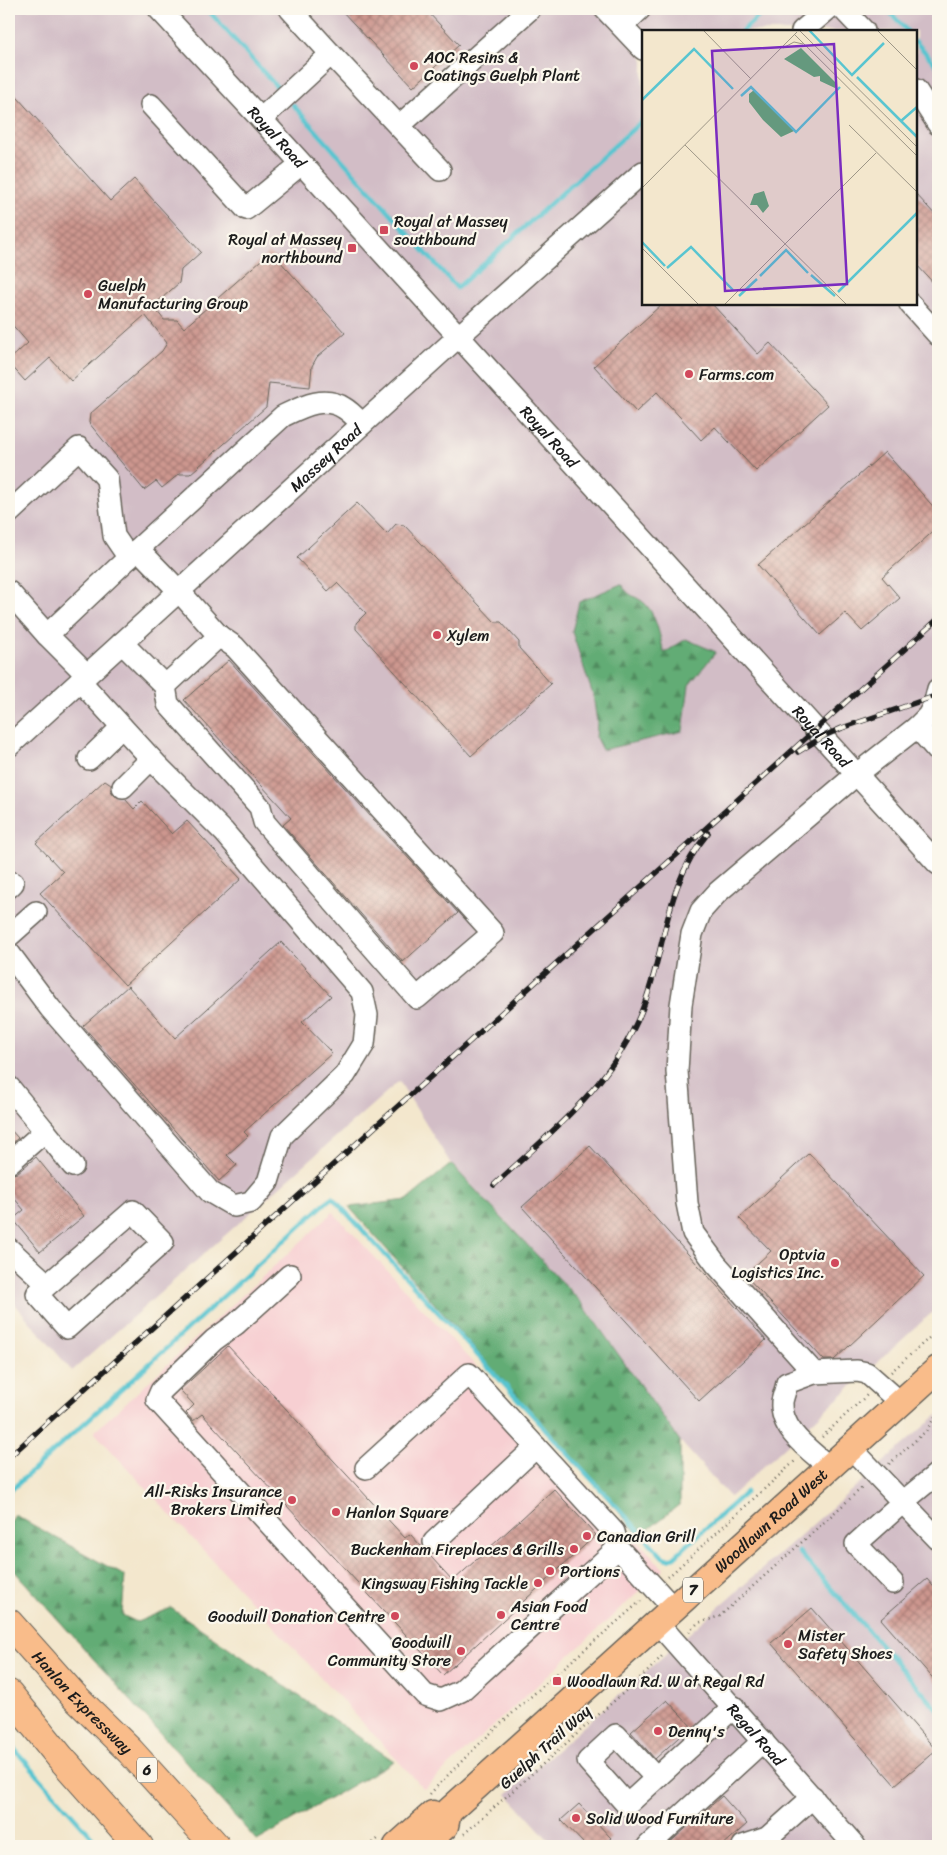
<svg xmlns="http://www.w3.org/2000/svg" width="947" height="1855" font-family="Sriracha,sans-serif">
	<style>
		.built { fill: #f7cfd2 }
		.industrial { fill: #d2bdc6; fill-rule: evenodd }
		.forest { fill: url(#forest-firs); stroke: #3f6448 }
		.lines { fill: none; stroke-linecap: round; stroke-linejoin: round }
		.stream { stroke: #59c5d0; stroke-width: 4.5 }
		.building { fill: url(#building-cross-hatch) }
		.minor-casing { stroke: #67635a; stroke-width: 24 }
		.major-casing { stroke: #67635a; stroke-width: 29 }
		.highway-casing { stroke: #67635a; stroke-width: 30 }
		.path { stroke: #67635a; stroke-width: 2.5; stroke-dasharray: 1 4; stroke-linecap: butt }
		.minor { stroke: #fff; stroke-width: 21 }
		.major { stroke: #f9bc8a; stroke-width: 26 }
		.highway { stroke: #f9bc8a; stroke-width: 28 }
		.rail-casing { stroke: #1c1c1c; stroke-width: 5.5 }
		.rail { stroke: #fbf7ec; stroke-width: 4; stroke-dasharray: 11; stroke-linecap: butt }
		.poi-dot { fill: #d1495b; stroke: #fbf7ec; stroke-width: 2 }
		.labels { text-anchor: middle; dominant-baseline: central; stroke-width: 4.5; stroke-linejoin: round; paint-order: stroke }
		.shield { fill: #fbf7ec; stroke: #5f5e5a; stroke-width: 1 }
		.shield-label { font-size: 15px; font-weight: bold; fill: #1c1c1c }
		.poi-label { font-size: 16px; fill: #1c1c1c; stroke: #fbf7ec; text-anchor: start }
		.street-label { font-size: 16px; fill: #1c1c1c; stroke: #fbf7ec }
		.inset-river { fill: none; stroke: #59c5d0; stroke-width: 2.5 }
		.inset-road { fill: none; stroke: #9d9686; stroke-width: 1 }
		.view { fill: #7b2cbf; fill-opacity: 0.15; stroke: #7b2cbf; stroke-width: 2.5 }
		.inset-edge { fill: none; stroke: #1c1c1c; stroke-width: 2.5 }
	</style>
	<defs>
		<pattern id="forest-firs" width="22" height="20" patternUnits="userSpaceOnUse" patternTransform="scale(1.25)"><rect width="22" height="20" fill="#62ac74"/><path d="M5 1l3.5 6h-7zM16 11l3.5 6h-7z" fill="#508b5e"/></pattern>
		<pattern id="building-cross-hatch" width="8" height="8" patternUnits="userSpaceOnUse" patternTransform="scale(1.25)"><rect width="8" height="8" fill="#cd978f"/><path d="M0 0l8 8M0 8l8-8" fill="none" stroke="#a67a74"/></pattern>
	</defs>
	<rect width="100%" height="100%" fill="#fbf7ec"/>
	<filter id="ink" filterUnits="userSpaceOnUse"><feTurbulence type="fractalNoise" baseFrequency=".02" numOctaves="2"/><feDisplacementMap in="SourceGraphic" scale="10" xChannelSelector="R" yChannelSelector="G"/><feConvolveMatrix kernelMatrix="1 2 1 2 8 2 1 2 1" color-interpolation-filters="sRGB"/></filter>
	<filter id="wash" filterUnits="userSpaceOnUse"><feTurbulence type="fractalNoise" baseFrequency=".0096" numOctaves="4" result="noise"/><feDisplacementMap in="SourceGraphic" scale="20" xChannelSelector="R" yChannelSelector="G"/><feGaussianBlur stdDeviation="1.12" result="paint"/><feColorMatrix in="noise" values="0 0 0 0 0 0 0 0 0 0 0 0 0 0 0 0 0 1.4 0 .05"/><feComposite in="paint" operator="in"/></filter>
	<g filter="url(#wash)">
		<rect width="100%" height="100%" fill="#f3e7cd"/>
		<path class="built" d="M333,1212L664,1569L424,1789L94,1432Z"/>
		<path class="industrial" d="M9,9H938V1307L730,1497L680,1441L581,1302L451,1164L399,1081L72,1371L9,1297ZM643,31H916V304H643Z
			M938,1414V1846H554L507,1794Z"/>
		<path class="forest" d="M621,584C629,596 631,594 642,601C656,611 660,637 664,653L686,639L716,652L689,685L683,731L602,750L596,738L597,722L593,695L572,632L579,602Z
			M451,1164L581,1302L680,1441V1504L640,1536L349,1207L407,1200Z
			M15,1515L125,1576L122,1615L137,1622L171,1608L394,1761L257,1841L9,1565V1525Z"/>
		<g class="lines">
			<path class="stream" d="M207,9L277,87
				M887,9L907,31
				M742,31L767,9
				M916,42L938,67
				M293,105L457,288L643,120
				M9,1492L332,1197L663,1557L669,1559L674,1557L746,1492
				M799,1552L938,1710
				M9,1743L100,1846"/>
		</g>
		<g id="blocks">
			<path class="building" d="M340,9H425L459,45L413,87Z
				M9,88L110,201L134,179L201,252L181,270L179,283L153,306L164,320H177L184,328L269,253L277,258L345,333L317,357L312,366L310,387L269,383L266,407L190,474H179L162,488L156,481L144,490L89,423L90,414L162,351L167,343L145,315L71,381L50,358L25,381L9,363V360L28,343L9,321Z
				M916,194L938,218V288L916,264Z
				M662,304H712L758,354L770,343L828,405L756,471L715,427L701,440L657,392L636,412L594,366Z
				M885,452L938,512V527L882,577L900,598L862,631L845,613L820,635L758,565Z
				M357,503L387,534L396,524L404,525L495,622H501L519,642V648L551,684L471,756L356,629V623L366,613L337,583L328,591L297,558Z
				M229,660L458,913L403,962L283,825L291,818L184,700Z
				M105,780L111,784V791L115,796L125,799L134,809L142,801L172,834L187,821L241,879L125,985L40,893L63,872L36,843Z
				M281,942L331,996L302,1022L332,1053L244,1132L248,1136L227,1155L237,1165L219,1181L83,1026L128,986L175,1038Z
				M9,1128L18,1138L9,1146Z
				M590,1146L766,1340L699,1401L522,1207Z
				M809,1153L924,1276L834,1360H824L745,1275L771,1251L739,1218Z
				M36,1157L84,1216L40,1252L13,1219L24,1210L9,1192V1175L17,1173Z
				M228,1346L405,1538L410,1534L453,1581L554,1489L596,1535L443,1675L202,1414L193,1421L186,1413L194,1405L180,1390Z
				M927,1579L938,1592V1684L881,1619Z
				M812,1608L936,1750L895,1785L771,1643Z
				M667,1700L691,1726L655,1759L631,1732Z
				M722,1796L747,1824L722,1846H666Z
				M579,1804L611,1838L602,1846H586L561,1820Z"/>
		</g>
	</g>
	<g filter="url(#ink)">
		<use href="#blocks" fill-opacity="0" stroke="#67635a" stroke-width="1"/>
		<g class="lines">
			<defs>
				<g id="minor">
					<path id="s1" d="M159,9L261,119L938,864"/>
					<path d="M290,9L331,54"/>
					<path d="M605,9L643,49"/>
					<path d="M843,9L864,31"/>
					<path d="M622,26L640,9"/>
					<path d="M802,31L828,9"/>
					<path d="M916,90L938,124"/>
					<path d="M151,105L246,209L301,164"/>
					<path d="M261,119L331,54L440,170"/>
					<path d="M399,126L530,9"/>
					<path d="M910,304L938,335"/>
					<path d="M9,513L79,448L107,479L114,536L129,558"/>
					<path d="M9,592L47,635"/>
					<path d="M122,643L165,686L219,636L179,591L138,549L283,416C302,407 324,395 344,408C351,412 357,419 362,424"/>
					<path d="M87,675L47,635L138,549"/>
					<path d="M165,686L168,704L260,807L264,822L417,998L493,933L235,647L219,636"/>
					<path d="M917,727L938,751"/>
					<path id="s2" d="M9,746L459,336L643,172"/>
					<path d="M89,759L122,727"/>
					<path d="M123,787L151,759"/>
					<path d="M9,887L13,883"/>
					<path d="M9,936L36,912"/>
					<path d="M9,953L50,1008L210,1192L234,1206L251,1202L268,1182L282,1136L345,1075L364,1044L367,1015L362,992L224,832L158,766L80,681"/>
					<path d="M9,1087L45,1131"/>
					<path d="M9,1163L45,1131L73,1166"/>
					<path d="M133,1211L163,1242L67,1328L37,1294Z"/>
					<path d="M9,1249L47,1284"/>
					<path d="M290,1275L236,1324L214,1340L161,1391L157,1400L425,1695L441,1700L461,1691L618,1548"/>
					<path d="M814,1373L716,1264L693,1233L687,1203L677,1071L681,1005L692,934L701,911L718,892L857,774L917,727L928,716L934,705L938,689"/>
					<path d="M851,1448L938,1539"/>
					<path d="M829,1467C810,1450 780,1431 782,1402C783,1396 786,1389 787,1383L814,1373L857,1371L867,1373L901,1403"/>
					<path d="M366,1468L469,1374L536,1447"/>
					<path d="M434,1542L536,1447L614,1532L618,1548L673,1608"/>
					<path d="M893,1583L856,1544L904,1501L938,1473"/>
					<path id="s3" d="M657,1622L855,1846"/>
					<path d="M656,1778L616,1735L588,1761L627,1805L734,1707"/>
					<path d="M648,1846L763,1741"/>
					<path d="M743,1846L767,1838L813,1797"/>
				</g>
				<g id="major">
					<path d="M397,1846L433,1814"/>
					<path id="s4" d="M423,1846L445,1826L448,1812L938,1369"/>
				</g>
				<g id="highway">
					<path id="s5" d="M9,1623L74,1696L130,1751L216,1846"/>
					<path d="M9,1694L60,1757L139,1846"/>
				</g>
			</defs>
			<use href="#minor" class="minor-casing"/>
			<use href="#major" class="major-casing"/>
			<use href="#highway" class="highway-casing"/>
			<path class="path" d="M891,1372L938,1330
				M822,1437L867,1395
				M889,1464L926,1431L938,1412
				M668,1577L795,1461
				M689,1632L698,1623L720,1616L864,1486
				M430,1794C495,1724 570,1663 642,1600
				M464,1834L649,1670L663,1655
				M369,1846L379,1838"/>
			<use href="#minor" class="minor"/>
			<use href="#major" class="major"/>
			<use href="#highway" class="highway"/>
			<defs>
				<path id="rail" d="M798,752L824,736L842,728L938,695
					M494,1185C550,1133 613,1084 642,1010C667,948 663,887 708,833
					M9,1457L938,619"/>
			</defs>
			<use href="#rail" class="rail-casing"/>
			<use href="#rail" class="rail"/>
		</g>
	</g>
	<g class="poi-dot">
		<circle cx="414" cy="66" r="5"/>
		<rect x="379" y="225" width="10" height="10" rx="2.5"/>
		<rect x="347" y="243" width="10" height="10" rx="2.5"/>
		<circle cx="88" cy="294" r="5"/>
		<circle cx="689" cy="374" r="5"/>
		<circle cx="437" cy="635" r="5"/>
		<circle cx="835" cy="1263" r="5"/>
		<circle cx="292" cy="1500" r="5"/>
		<circle cx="336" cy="1512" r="5"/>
		<circle cx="587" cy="1536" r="5"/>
		<circle cx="574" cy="1549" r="5"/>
		<circle cx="550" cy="1571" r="5"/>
		<circle cx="538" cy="1583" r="5"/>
		<circle cx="501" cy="1615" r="5"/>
		<circle cx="395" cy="1616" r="5"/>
		<circle cx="788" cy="1644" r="5"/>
		<circle cx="461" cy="1651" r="5"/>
		<rect x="552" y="1676" width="10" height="10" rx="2.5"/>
		<circle cx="658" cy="1731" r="5"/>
		<circle cx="576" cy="1818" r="5"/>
	</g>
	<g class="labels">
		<g class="shield">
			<rect x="683" y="1577.5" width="20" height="25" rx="4"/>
			<rect x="137" y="1757.5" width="20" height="25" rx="4"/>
		</g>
		<g class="shield-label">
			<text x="693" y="1590">7</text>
			<text x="147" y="1770">6</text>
		</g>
		<g class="poi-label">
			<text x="424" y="57">AOC Resins &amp;<tspan x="424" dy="18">Coatings Guelph Plant</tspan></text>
			<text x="394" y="221">Royal at Massey<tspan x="394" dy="18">southbound</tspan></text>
			<text x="342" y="239" text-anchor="end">Royal at Massey<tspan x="342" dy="18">northbound</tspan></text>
			<text x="98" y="285">Guelph<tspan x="98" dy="18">Manufacturing Group</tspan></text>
			<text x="699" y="374">Farms.com</text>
			<text x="447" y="635">Xylem</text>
			<text x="825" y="1254" text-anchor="end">Optvia<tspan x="825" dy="18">Logistics Inc.</tspan></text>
			<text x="282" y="1491" text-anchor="end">All-Risks Insurance<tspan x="282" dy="18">Brokers Limited</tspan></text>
			<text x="346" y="1512">Hanlon Square</text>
			<text x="597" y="1536">Canadian Grill</text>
			<text x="564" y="1549" text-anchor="end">Buckenham Fireplaces &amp; Grills</text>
			<text x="560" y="1571">Portions</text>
			<text x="528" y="1583" text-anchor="end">Kingsway Fishing Tackle</text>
			<text x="511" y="1606">Asian Food<tspan x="511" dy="18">Centre</tspan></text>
			<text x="385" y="1616" text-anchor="end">Goodwill Donation Centre</text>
			<text x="798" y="1635">Mister<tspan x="798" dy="18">Safety Shoes</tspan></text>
			<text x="451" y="1642" text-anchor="end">Goodwill<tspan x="451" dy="18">Community Store</tspan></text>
			<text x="567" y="1681">Woodlawn Rd. W at Regal Rd</text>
			<text x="668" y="1731">Denny's</text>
			<text x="586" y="1818">Solid Wood Furniture</text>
		</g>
		<g class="street-label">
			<text stroke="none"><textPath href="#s1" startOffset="174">Royal Road</textPath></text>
			<text stroke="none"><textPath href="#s1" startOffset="579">Royal Road</textPath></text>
			<text stroke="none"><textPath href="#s2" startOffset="428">Massey Road</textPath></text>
			<text stroke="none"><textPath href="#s1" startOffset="984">Royal Road</textPath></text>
			<text stroke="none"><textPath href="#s4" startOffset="479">Woodlawn Road West</textPath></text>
			<text stroke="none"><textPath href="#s5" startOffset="108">Hanlon Expressway</textPath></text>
			<text stroke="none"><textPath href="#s3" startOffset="150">Regal Road</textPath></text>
			<text transform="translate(545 1747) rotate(-42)">Guelph Trail Way</text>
		</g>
	</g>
	<g transform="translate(642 30)">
		<rect width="275" height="275" fill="#f3e7cd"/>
		<path d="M159,18L195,54L193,58L178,51V46L172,47L142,29ZM112,60L152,101L139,107L121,90L107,72V64ZM122,161L127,176L121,183L115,175H108L112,164Z" fill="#62ac74"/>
		<path class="inset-river" d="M167,0L210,45L242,13M215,47L275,107M99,66L109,57L154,102L198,57M0,70L52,19L91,59M259,91L275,77M0,212L23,236M25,238L49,217L91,260M169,245L193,266M118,246L144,220L166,243M196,262L275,183M97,266L115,249"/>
		<path class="inset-road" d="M61,0L109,49M157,0L275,117M235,0L275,40M152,4L275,126M141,18L152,12L161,14M207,95L275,162M43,115L205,275M0,158L155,2M0,218L57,275M82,275L234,123"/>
		<path class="view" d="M192,14L205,254L83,261L70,21Z"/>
		<rect width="275" height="275" class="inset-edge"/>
	</g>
	<rect width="947" height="1855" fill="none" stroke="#fbf7ec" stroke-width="30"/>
</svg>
